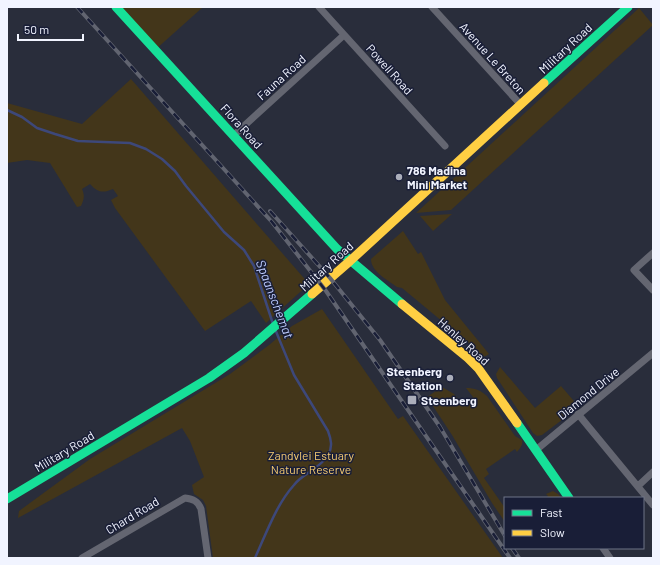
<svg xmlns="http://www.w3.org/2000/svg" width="660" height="565" font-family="Barlow,sans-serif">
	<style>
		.green { fill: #43361a }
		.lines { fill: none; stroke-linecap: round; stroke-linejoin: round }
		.stream { stroke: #3d487a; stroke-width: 2.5 }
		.street { stroke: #646671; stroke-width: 7 }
		.fast { stroke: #16e098; stroke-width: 9 }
		.slow { stroke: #ffcf43; stroke-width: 9 }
		.rail-casing { stroke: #616470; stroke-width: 4 }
		.rail { stroke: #191e37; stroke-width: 2.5; stroke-dasharray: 8; stroke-linecap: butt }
		.poi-dot { fill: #abaeba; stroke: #191e37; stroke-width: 1.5 }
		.labels { text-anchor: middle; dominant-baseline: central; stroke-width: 3; stroke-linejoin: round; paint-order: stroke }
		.street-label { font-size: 12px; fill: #f1f4ff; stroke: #191e37 }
		.poi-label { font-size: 12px; font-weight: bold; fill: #f1f4ff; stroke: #191e37; text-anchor: start }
		.park-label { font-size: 12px; fill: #f6cb71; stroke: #191e37 }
		.water-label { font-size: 13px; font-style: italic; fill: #bfcdff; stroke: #191e37 }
	</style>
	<rect width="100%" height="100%" fill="#292d3b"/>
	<path class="green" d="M116,7H203L155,50Z
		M639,8L653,25L451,210L416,213Z
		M131,79L309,284L266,323L251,301L205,331L115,208L111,200L118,196L113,189C103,193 98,193 90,184L82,189C85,196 84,199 81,206L77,207L50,163L27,160L7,163V103L82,124Z
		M452,214L433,231L420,216Z
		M403,231L418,254L421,252L445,300L489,354C481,360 474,355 472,346L402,288L397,287C388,280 371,272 371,259Z
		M322,309L398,419L403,416L503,558H213L206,506L203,500L194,494L192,485L204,477L190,441L182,428L18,518L19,511L90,459L230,374L269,345L292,326Z
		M500,367L535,408L561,386L579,407L542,435L537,436L533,433L497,378L496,374Z
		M442,387L454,394L462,404L473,397L466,388C475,388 480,390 487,396L515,436L522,440C523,445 521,447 517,452L515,449L486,469L489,474L484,478L505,508V522L492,503L452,435L427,397Z
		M553,491L558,494L562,498H546L548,496L546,494Z"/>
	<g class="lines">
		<path class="stream" d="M7,110L22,117L37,128L55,134L78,141L130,143L146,149L162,159L175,171L186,186L224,232L244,250L254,266L273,324
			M255,558C266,534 276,505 294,485C303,473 320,469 328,455C333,447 331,439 328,431L294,375L275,329"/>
		<path class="street" d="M319,7L445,146
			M432,7L521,105
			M234,135L344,35
			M653,253L634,270L653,290
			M578,414L653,505
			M536,450L653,353
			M638,486L653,472
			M603,548L610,558
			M82,558L185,498C193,499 198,501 201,509L208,558"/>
		<path class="fast" d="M116,7L337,249L402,304
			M544,83L628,7
			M517,423L569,498
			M7,499L209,378L244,353L312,294"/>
		<path class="slow" d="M312,294L350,261L544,83
			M402,304L468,358L478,368L517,423"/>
		<defs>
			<path id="rail" d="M77,7L272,222L326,291L510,558
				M270,211L330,278L380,340L440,427L505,536
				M512,548L519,558"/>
		</defs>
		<use href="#rail" class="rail-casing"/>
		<use href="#rail" class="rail"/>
	</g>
	<g class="poi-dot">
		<circle cx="399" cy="177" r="4"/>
		<circle cx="450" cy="378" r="4"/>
		<rect x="407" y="395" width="10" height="10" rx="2"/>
	</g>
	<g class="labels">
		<g class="street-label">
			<text transform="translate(565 48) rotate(-43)">Military Road</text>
			<text transform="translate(493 58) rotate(48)">Avenue Le Breton</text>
			<text transform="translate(390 69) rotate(48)">Powell Road</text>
			<text transform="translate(281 77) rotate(-42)">Fauna Road</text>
			<text transform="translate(242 126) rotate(48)">Flora Road</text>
			<text transform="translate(326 266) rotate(-42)">Military Road</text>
			<text transform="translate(464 341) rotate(42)">Henley Road</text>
			<text transform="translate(588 393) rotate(-39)">Diamond Drive</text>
			<text transform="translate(64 451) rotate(-31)">Military Road</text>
			<text transform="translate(132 515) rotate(-31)">Chard Road</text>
		</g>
		<g class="poi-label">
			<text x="407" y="170">786 Madina<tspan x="407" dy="14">Mini Market</tspan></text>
			<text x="442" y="371" text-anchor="end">Steenberg<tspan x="442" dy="14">Station</tspan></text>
			<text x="421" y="400">Steenberg</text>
		</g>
		<g class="park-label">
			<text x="311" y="455">Zandvlei Estuary<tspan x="311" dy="14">Nature Reserve</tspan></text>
		</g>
		<g class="water-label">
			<text transform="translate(275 299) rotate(69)">Spaanschemat</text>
		</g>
	</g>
	<rect width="660" height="565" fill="none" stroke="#f1f4ff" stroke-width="16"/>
	<rect x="504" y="497" width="140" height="52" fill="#191e37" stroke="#6f7487"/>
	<rect x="512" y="510" width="20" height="6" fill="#16e098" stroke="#6f7487"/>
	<text x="540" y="517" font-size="12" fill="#f1f4ff">Fast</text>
	<rect x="512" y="530" width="20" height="6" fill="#ffcf43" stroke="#6f7487"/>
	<text x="540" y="537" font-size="12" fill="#f1f4ff">Slow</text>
	<path d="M18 34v6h65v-6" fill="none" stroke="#f1f4ff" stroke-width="2"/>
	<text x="24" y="34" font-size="12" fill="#f1f4ff" stroke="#191e37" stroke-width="3" paint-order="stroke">50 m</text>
</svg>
